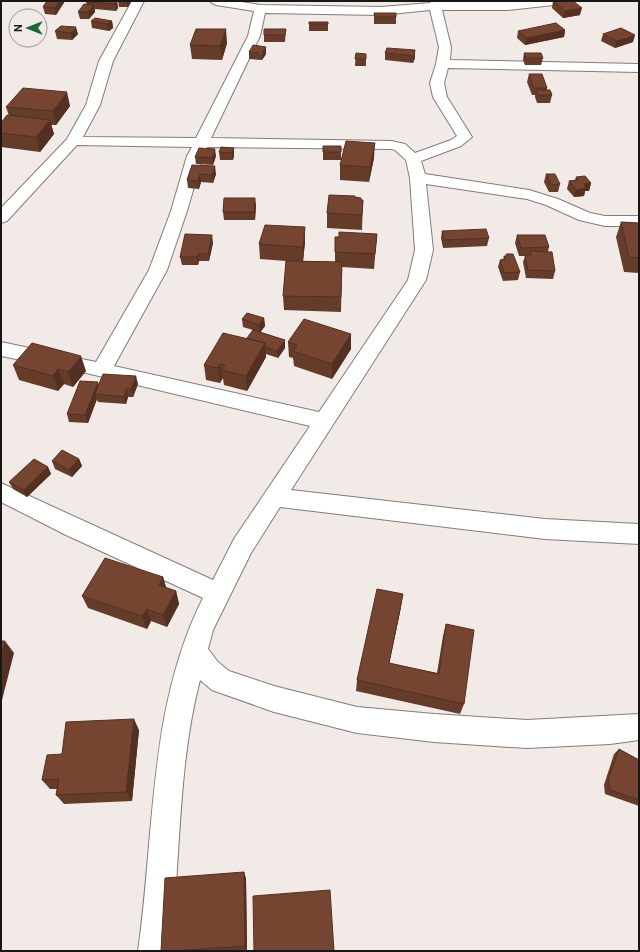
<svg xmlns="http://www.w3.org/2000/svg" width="640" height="952" font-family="Roboto,sans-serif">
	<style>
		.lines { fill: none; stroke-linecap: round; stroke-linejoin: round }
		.street-casing { stroke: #837c79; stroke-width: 2 }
		.street { fill: #fff; fill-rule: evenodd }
		.wall { fill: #653b2a }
		.shaded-wall { fill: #533022 }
		.building { fill: #764531; stroke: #533022 }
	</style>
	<rect width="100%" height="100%" fill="#f1eae6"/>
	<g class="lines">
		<defs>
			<path id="street" d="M132,1H144L113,61L100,105L83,137L196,138L248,36L254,11L216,5L212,3L210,1H235L260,5L381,7L430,3L431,1H443L442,2L560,1L558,3L554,5L508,10H442L451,47L450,60L639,64V72L448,68L444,83L447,97L472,137L461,146L421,161L425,174L529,190L558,199L590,213L605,216H639V226H605L579,220L546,205L527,199L426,184L433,250L426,280L291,490L545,519L639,524V544L545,539L280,507L251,553L213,630L208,649L218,662L229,671L274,686L357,707L434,714L527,720L639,714V740L610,744L527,748L434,742L357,733L274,712L212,690L200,680C177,768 181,861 170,951H138C155,833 148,707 203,598L66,535L1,502V483L213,580L234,539L310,426L82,372L1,356V342L96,362L149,270L171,211L187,156L192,147L77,145L7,221L1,223V208L67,139L86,105L99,61ZM430,10L439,47L436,64L430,83L433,97L457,136L451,140L415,153L405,144L391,141L211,138L260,36L265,13L381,15ZM207,147L391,149L395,150L406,160L410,178L415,250L408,280L319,412L114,366L167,270L187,211L203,156Z"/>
		</defs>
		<use href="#street" class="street-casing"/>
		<use href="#street" class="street"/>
	</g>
	<path class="wall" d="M47,1H65L56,15L45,14L43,7Z
		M85,1H117L118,8L116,11L95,9V12L89,19H80L78,12L87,4Z
		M118,1H131L128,7H119Z
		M553,1L580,15L563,18L552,8Z
		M374,13L396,17V24H374Z
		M91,21H112L113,28L109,31L92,28Z
		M328,22V31H309V24Z
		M61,26L78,34L72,40L57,39L55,31Z
		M286,29L285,42H264V35Z
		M565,30L564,37L525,45L517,38L518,31Z
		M603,34L633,42L615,48L601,41Z
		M227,43L222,60L192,59L190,45Z
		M415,50V58L413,63L385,60V53Z
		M249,52L266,54L262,60L249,59Z
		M356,53L366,54V66H355Z
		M524,53L543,58L541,65H525L523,60Z
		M529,74L547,88V90L552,95L550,103H537L535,97V95H532L527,82Z
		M70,106L56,125H51L54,134L40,152L1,147V123L9,116L6,107Z
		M323,146L341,152V160H323Z
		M234,148V155L233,160H220L219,152Z
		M216,156L213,165L196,164L195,157Z
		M374,158L369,182L340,180V165Z
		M192,165L216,174L213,183L201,182L199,189L188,188L187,180Z
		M546,174L560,184L558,192H549L544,182Z
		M576,177L591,183L589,191H585L584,196L574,197L567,189L569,181L575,180Z
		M355,197L361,200H363L362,230L327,228V213Z
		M256,205L255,220H224L223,212Z
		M621,222L639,223V273L624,272L616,237Z
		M442,231L489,238L487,246L443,248L441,238Z
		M377,234L374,269L342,267L341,312L284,310L283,296L286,261L260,259L259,244L305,242L303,261L335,262V237Z
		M517,235L549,247L548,251L555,271L553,279L526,278L523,262L525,256H519L515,243Z
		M213,243L209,261H199L198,265H182L180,257Z
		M506,254L520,272L518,280L503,281L498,267L500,260H503L504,256H506Z
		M264,318L265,326L260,332L285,340V348L278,358L266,354V357L247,391L224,385L223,379H222L220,383L206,380L204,365L247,338L253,330L243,327L242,319Z
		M351,334V349L332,379L294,366L293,358L289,357L288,342Z
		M13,365L86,371L73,387L64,384L58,391L19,380Z
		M138,384L133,397H128L126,404L98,402L97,399L88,423L69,422L67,414L99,385Z
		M79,459L82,466L72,477L55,469L52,461Z
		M48,467L51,474L27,497L13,489L9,482Z
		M163,577L166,588L176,591L179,604L167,627L151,621L147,629L88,608L82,596Z
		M401,607L389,663L437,673L443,636L446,624L464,704L460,714L356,691L357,680Z
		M139,730L132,801L64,804L56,795L57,789H50L42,780L62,754Z
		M619,749L639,760V806L605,794L604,785L614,754Z
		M244,872L246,879L247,951H161Z"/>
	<path class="shaded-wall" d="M59,1H65L56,15L55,8Z
		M117,1L118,8L116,11L115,4Z
		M127,1H131L128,7Z
		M94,5L95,12L89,19L88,12Z
		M582,8L580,15L563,18L565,11Z
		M112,21L113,28L109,31L107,24Z
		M76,27L78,34L72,40L71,33Z
		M226,29L227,43L222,60L220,46Z
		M565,30L564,37L525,45L527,38Z
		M635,35L633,42L615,48L617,41Z
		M266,47V54L262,60V53Z
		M415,50V58L413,63L414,56Z
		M67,92L70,106L56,125L53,111Z
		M50,120L54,134L40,152L36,137Z
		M375,143L374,158L369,182L370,167Z
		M234,148V155L233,160L232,153Z
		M215,149L216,156L213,165L212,158Z
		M215,166L216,174L213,183L212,175Z
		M200,174L201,182L199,189L198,181Z
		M591,183L589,191H585L584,196L574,197L576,190L584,184Z
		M255,198L256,205L255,220L254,212Z
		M305,227V242L303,262V247Z
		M212,235L213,243L209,261L208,254Z
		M198,254L199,261L198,265L197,257Z
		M264,318L265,326L260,333L259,325Z
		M351,334V349L332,379V364Z
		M285,340V348L278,358L277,351Z
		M265,343L266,357L247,391L246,376Z
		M81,356L86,371L73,387L68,372Z
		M220,364L222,379L220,383L218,368Z
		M58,369L64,384L58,391L53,376Z
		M136,376L138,384L133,397L131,389Z
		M98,382L100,390L95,394L97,399L88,423L85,415Z
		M126,389L128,397L126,404L124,397Z
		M79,459L82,466L72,477L69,470Z
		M48,467L51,474L27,497L24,490Z
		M163,577L167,590L159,585Z
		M176,591L179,604L167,627L163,615Z
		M403,594L401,607L387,674L389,663Z
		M147,609L151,621L147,629L142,616Z
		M5,641L14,653L2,700L1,699V658Z
		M134,719L139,730L132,801L126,792Z
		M244,872L246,879L247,951L245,946Z"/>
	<path class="building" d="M47,1H59L55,8L43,7Z
		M87,1H117L115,4L87,2Z
		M553,1H573L582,8L565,11Z
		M84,4L94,5L88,12H78Z
		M374,13H396V17H375Z
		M95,18L112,21L107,24L91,21Z
		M309,22H328V24H309Z
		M556,23L565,30L527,38L518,31Z
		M61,26L76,27L71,33L55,31Z
		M621,28L635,35L617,41L603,34Z
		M196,29H226L220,46L190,45Z
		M264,29H286L285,35H264Z
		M253,45L266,47L262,53L249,52Z
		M387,48L415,50L414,56L385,53Z
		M356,53L366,54V59H355Z
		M524,53H541L543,58H526Z
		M529,74H542L547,88H534Z
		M23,88L67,92L53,111L6,107Z
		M536,90H550L552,95H538Z
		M7,115L50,120L36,137L1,133V123Z
		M346,141L375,143L370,167L340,165Z
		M323,146H341V152H323Z
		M221,147L234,148L232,153L219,152Z
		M199,148L215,149L212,158L195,157Z
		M192,165L215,166L212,175L200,174L198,181L187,180Z
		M546,174H555L560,184L551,185Z
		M585,176L591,183L584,184L586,188L576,190L569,181L578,180L576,177Z
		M329,195L355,196V197L361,198V200H363L362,215L327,213Z
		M224,198H255L254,212H223Z
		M621,222L639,223V258L629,257Z
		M265,225L305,227L303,247L259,244Z
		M486,229L489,238L444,240L442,231Z
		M339,232L377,234L375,254L335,252V237H339Z
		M185,234L212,235L208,254H198L197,257H180Z
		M517,235H545L549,247L521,248Z
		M530,251L552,252L555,271L528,270L525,255H531Z
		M506,254H513L520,272L504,273L500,260L505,259L504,256H507Z
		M286,261L342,262L341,297L283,296Z
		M247,313L264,318L259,325L242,319Z
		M304,319L351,334L332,364L293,351L297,345L288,342Z
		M253,330L285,340L277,351L265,347V343L247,338Z
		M223,333L265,343L246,376L222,370L225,365L220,364L218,368L204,365Z
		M32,343L81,356L68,372L58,369L53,376L13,365Z
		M103,374L136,376L131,389H126L124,397L95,394Z
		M80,381L98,382L85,415L67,414Z
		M62,450L79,459L69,470L52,461Z
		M34,459L48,467L24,490L9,482Z
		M105,558L163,577L159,585L176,591L163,615L147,609L142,616L82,596Z
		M377,589L403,594L389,663L439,674L446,624L474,630L464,704L357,680Z
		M1,641H5L1,658Z
		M134,719L126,792L56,795L59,779L42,780L47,755L62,754L66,722Z
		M619,749L639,760V800L610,790L608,780Z
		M244,872L245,946L172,951H161L165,878Z
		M330,890L334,951H254L253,896Z"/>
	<rect width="640" height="952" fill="none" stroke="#191715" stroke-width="4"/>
	<g transform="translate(28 28) rotate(270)"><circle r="19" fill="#f1eae6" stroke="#9b9692"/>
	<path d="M0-3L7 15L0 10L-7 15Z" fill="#176737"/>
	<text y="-6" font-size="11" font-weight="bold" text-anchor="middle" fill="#191715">N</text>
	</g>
</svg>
